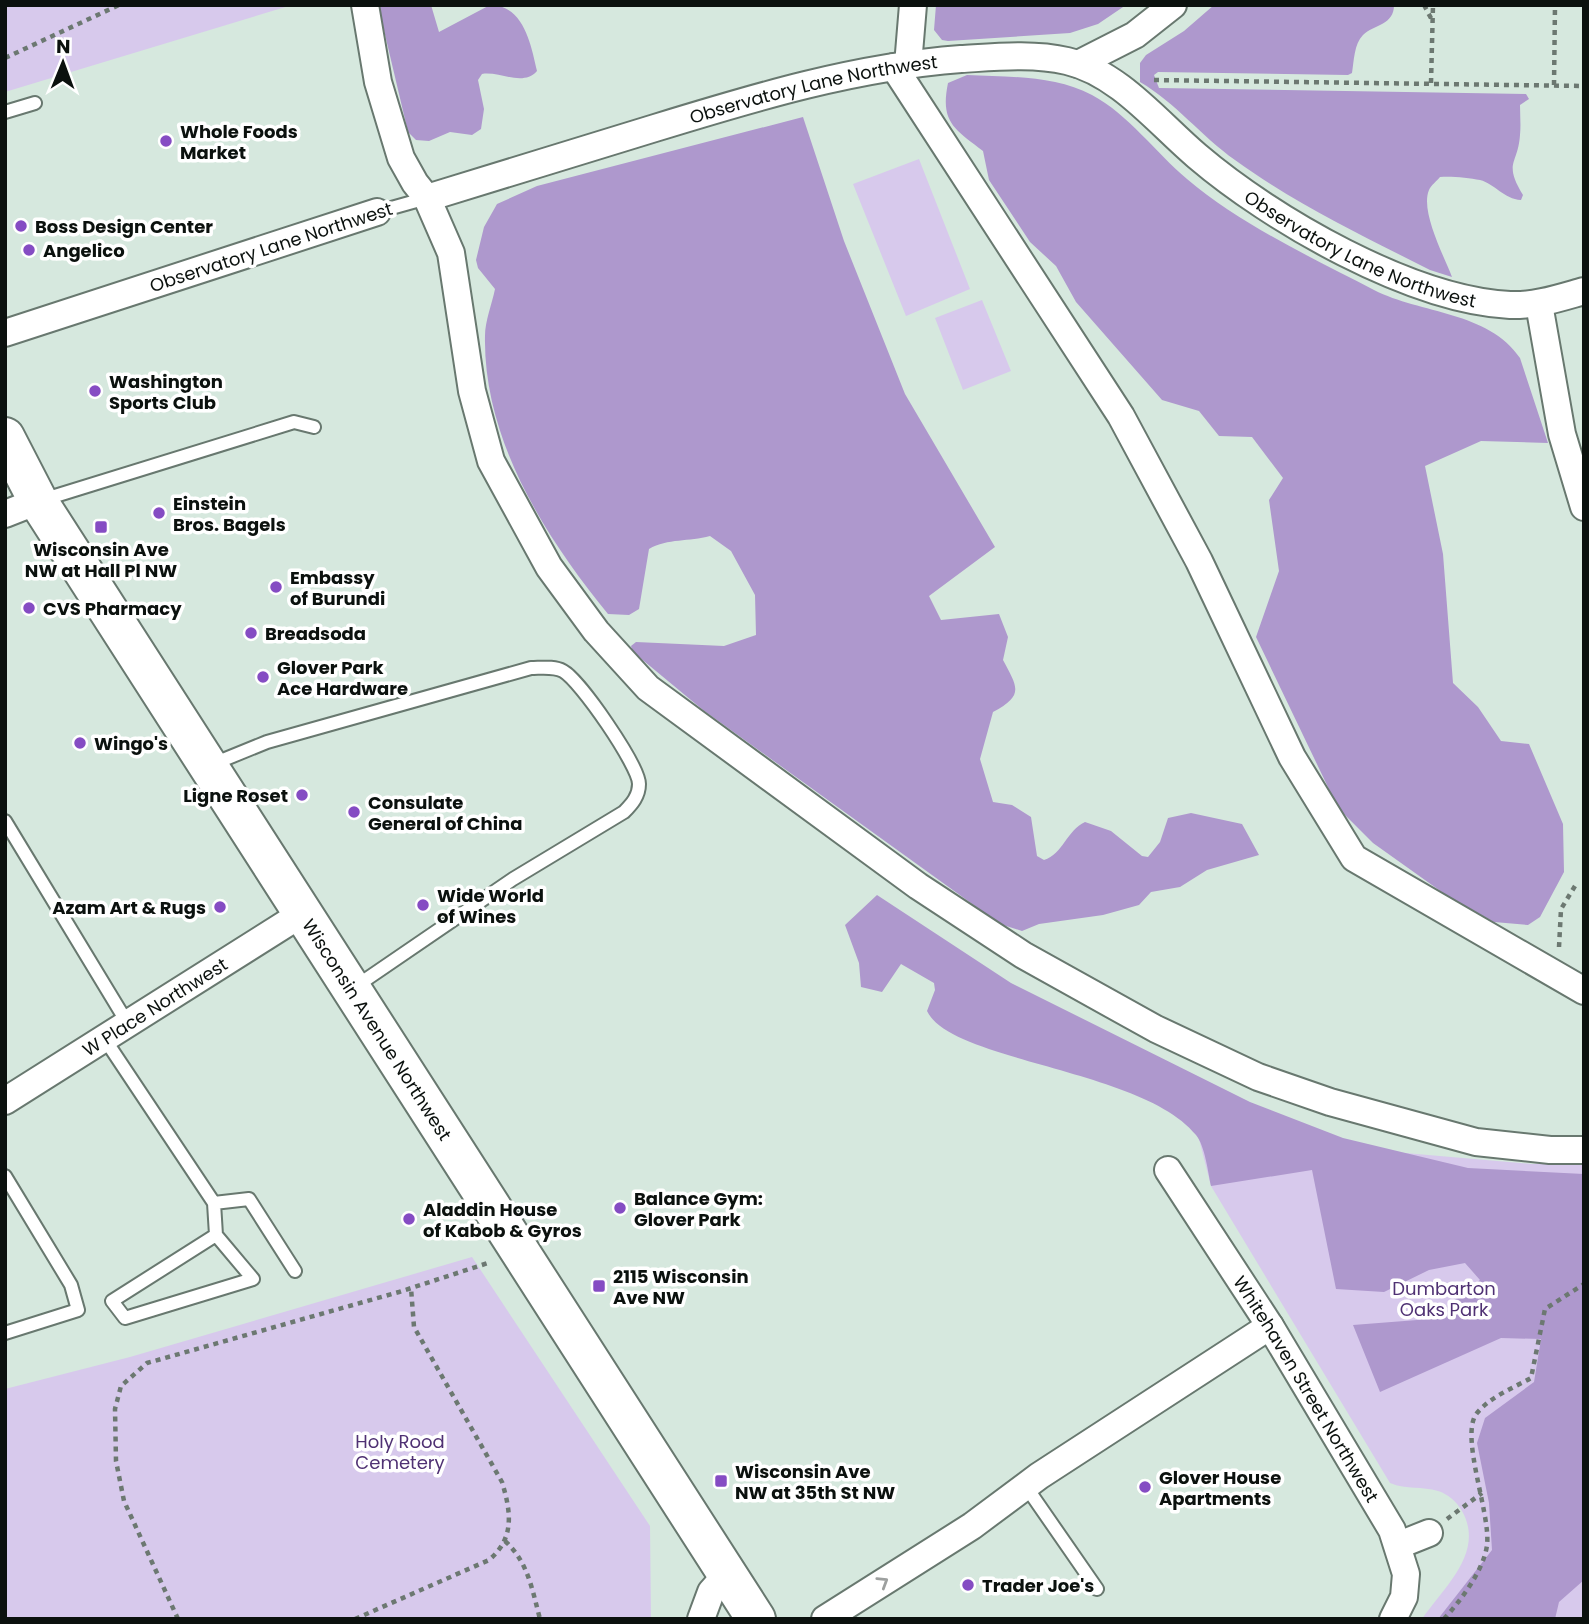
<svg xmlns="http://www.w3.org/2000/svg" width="1589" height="1624" font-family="Poppins,sans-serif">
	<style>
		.green { fill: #d7c9ec }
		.forest { fill: #ae98cd }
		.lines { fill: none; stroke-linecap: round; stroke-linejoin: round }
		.service-casing { stroke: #68786f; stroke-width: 16 }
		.minor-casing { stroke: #68786f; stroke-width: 30 }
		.primary-casing { stroke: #68786f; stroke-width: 42 }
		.path { stroke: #6c7871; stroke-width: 4.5; stroke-dasharray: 5 5; stroke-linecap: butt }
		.service { stroke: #fff; stroke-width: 12 }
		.minor { stroke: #fff; stroke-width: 26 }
		.primary { stroke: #fff; stroke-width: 38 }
		.oneway { stroke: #9da09f }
		.poi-dot { fill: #854cc3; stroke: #fff; stroke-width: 2.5 }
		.labels { text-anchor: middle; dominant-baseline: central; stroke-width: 7; stroke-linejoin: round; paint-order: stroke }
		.street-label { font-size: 18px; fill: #0b110e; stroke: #fff }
		.poi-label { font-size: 18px; font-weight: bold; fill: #0b110e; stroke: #fff; text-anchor: start }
		.park-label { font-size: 18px; fill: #4f3173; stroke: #fff }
	</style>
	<rect width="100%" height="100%" fill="#d6e8de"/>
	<path class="green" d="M5,5H292L5,92Z
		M919,159L970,289L906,316L853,184Z
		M982,300L1011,371L963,390L935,318Z
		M1198,1135L1532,1164L1584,1162V1619H1422C1445,1586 1485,1552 1462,1511C1457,1502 1448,1494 1438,1491C1422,1486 1407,1490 1390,1483L1211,1186Z
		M472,1257L650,1526L651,1619H5V1389L130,1357Z"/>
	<path class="forest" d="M378,5H431L439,32L490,5C524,5 531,45 537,71C523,87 500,71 482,74L478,80L484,109L481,129L472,135L450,132L429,141L416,140L408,132Z
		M936,5H1126L1098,24L1070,33L948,41L942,40L934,30Z
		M1214,5H1394C1394,25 1375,24 1363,35C1354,44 1354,61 1352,73L1348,75L1158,72L1154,75L1159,88L1526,94L1529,99L1520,105C1520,115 1521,125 1520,135C1518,165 1503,162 1523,195L1521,200C1504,199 1495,184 1480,180C1469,178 1452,176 1440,177C1437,181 1431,185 1429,190C1420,211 1444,256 1452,277L1430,270C1363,236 1296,204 1235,160C1201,136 1176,103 1140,82V63L1146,55L1184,31Z
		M967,75C1008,77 1054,75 1092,95C1129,115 1155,152 1187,179C1241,225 1311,257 1374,290C1421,314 1488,311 1520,358L1548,443L1481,441L1425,466L1443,554L1453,683L1478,707L1501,741L1529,744L1563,824L1564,872L1540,917L1528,925L1494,922L1446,895L1373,843L1338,808L1256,637L1279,571L1269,500L1283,478L1252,437L1219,436L1199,411L1162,400L1076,302L1056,266L1030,242L989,180L983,151C954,129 940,122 948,83Z
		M803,117L844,241L905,394L995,547L929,596L941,620L999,614L1008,637L1003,660C1018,688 1024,695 993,712L980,759L993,802L1012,805L1031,817L1037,856L1044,860C1063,854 1067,830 1085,822L1111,831L1142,856L1148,857L1160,842L1168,818L1191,813L1242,824L1259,855L1207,870L1180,887L1151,892L1139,905L1103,915L1039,924L1022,931L1000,924L703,710L633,652L631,646L636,642L724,646L756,635L755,595L731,551L710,536C689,542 668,538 649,549L639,609L629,615L608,614C545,537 483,439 485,336C485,321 492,304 495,289L478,268L476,260L484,227L497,204L537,186Z
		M877,895L1011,983L1250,1102L1343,1138L1468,1168L1584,1174V1580L1559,1602L1555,1619H1438L1492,1550L1489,1503L1477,1443L1485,1418L1534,1382L1541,1339L1501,1338L1380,1392L1353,1325L1430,1319L1480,1280L1465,1263L1429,1270L1384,1292L1336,1289L1312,1170L1211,1186C1208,1172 1205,1146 1196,1135C1143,1069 951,1062 927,1011L935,990L934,983L901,964L882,992L861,987L859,963L845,925Z"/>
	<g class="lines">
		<defs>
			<path id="service" d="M5,112L35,103
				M377,212L427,198
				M42,500L294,422L314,427
				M213,764L267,742L531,668C541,668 554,666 563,671C580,680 639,766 639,784C639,796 632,804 624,812L513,879L355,987
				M5,821L128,1024
				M104,1038L214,1203L216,1235L112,1301L125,1318L253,1279L216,1235
				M5,1176L71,1285L78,1310L5,1333
				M214,1203L249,1199L295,1271
				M1027,1488L1097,1589"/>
			<g id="minor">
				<path d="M365,5L378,82L401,158L415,183L427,198L451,253L472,391L491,461L549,567L596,631L648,688L918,886L1023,955L1156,1029L1258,1077L1330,1102L1476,1142L1550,1150H1584"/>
				<path d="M1078,64L1135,35L1173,5"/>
				<path d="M908,65L913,5"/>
				<path d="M894,67L1121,416L1199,561L1292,757L1354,858L1584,991"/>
				<path id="s1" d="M427,198C503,175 579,151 655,128C756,97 855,67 961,59C995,57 1033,53 1067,61C1119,73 1158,123 1197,156C1272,220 1411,300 1510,305C1536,306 1559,298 1584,291"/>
				<path d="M1539,304L1562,434L1584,507"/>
				<path d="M5,333L377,212"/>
				<path d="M5,514L38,501"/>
				<path id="s2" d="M5,1101L303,913"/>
				<path id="s3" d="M1168,1170L1270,1326L1392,1530L1406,1574L1404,1597L1393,1619"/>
				<path d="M1399,1545L1429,1533"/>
				<path d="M701,1619L711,1592L727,1574"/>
				<path d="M825,1619L972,1526L1039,1476L1270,1326"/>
			</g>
			<g id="primary">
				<path id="s4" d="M5,437L38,501L756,1619"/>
			</g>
		</defs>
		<use href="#service" class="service-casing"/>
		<use href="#minor" class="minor-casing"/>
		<use href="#primary" class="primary-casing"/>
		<path class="path" d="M1424,5L1432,20
			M5,58L119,5
			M1154,80L1584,86
			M1431,83L1433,5
			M1554,85L1555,5
			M1559,947L1561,909L1575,886
			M1447,1519L1482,1493
			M505,1541C528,1562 532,1589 540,1619
			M178,1619L124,1501L116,1461L115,1409L121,1386L147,1363L399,1292L488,1263
			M355,1619L489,1560C515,1538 511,1512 502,1482L414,1327L411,1288
			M1444,1619C1461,1600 1484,1570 1487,1545C1491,1514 1459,1435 1477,1413C1490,1397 1513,1388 1531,1378L1545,1309L1584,1284"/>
		<use href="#service" class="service"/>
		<use href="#minor" class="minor"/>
		<use href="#primary" class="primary"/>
	</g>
	<defs><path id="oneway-chevron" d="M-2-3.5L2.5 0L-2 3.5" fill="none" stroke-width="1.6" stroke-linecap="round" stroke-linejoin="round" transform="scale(1.75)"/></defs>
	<use class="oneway" href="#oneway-chevron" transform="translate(883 1582) rotate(-32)"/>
	<g class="poi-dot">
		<circle cx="166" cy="141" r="7"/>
		<circle cx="21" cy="226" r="7"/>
		<circle cx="29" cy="250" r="7"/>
		<circle cx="95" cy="391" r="7"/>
		<circle cx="159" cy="513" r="7"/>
		<rect x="94" y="520" width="14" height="14" rx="3.5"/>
		<circle cx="276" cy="587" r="7"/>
		<circle cx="29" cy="608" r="7"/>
		<circle cx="251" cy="633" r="7"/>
		<circle cx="263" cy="677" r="7"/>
		<circle cx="80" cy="743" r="7"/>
		<circle cx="302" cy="795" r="7"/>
		<circle cx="354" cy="812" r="7"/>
		<circle cx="423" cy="905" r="7"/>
		<circle cx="220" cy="907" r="7"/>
		<circle cx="620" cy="1208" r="7"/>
		<circle cx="409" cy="1219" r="7"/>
		<rect x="592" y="1279" width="14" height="14" rx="3.5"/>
		<rect x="714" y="1474" width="14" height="14" rx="3.5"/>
		<circle cx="1145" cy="1487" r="7"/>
		<circle cx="968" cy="1585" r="7"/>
	</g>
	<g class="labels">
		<g class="street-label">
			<text stroke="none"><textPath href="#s1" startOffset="402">Observatory Lane Northwest</textPath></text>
			<text stroke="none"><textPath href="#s1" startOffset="1012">Observatory Lane Northwest</textPath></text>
			<text transform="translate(271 247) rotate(-18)">Observatory Lane Northwest</text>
			<text stroke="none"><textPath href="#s2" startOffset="177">W Place Northwest</textPath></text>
			<text stroke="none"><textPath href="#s4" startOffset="700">Wisconsin Avenue Northwest</textPath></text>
			<text stroke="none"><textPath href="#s3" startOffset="259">Whitehaven Street Northwest</textPath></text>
		</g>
		<g class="poi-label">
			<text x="180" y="131">Whole Foods<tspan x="180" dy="21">Market</tspan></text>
			<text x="35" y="226">Boss Design Center</text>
			<text x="43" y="250">Angelico</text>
			<text x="109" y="381">Washington<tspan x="109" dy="21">Sports Club</tspan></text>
			<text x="173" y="503">Einstein<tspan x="173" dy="21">Bros. Bagels</tspan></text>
			<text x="101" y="549" text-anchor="middle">Wisconsin Ave<tspan x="101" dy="21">NW at Hall Pl NW</tspan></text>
			<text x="290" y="577">Embassy<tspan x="290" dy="21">of Burundi</tspan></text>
			<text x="43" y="608">CVS Pharmacy</text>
			<text x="265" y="633">Breadsoda</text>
			<text x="277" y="667">Glover Park<tspan x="277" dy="21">Ace Hardware</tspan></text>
			<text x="94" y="743">Wingo's</text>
			<text x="288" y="795" text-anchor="end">Ligne Roset</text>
			<text x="368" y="802">Consulate<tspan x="368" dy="21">General of China</tspan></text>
			<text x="437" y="895">Wide World<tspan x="437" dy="21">of Wines</tspan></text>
			<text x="206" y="907" text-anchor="end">Azam Art &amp; Rugs</text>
			<text x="634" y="1198">Balance Gym:<tspan x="634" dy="21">Glover Park</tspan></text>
			<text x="423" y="1209">Aladdin House<tspan x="423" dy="21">of Kabob &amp; Gyros</tspan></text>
			<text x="613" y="1276">2115 Wisconsin<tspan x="613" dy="21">Ave NW</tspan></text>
			<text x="735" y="1471">Wisconsin Ave<tspan x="735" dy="21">NW at 35th St NW</tspan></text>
			<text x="1159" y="1477">Glover House<tspan x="1159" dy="21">Apartments</tspan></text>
			<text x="982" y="1585">Trader Joe's</text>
		</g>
		<g class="park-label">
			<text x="1444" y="1288">Dumbarton<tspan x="1444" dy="21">Oaks Park</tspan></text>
			<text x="400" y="1441">Holy Rood<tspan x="400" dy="21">Cemetery</tspan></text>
		</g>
	</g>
	<rect width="1589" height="1624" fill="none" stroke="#0b110e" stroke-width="14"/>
	<g transform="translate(63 63) rotate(1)" stroke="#ffffff" stroke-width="5" paint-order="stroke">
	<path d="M0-5L12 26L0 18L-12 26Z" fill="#0b110e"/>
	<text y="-10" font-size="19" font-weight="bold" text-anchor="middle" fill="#0b110e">N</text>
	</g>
</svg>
